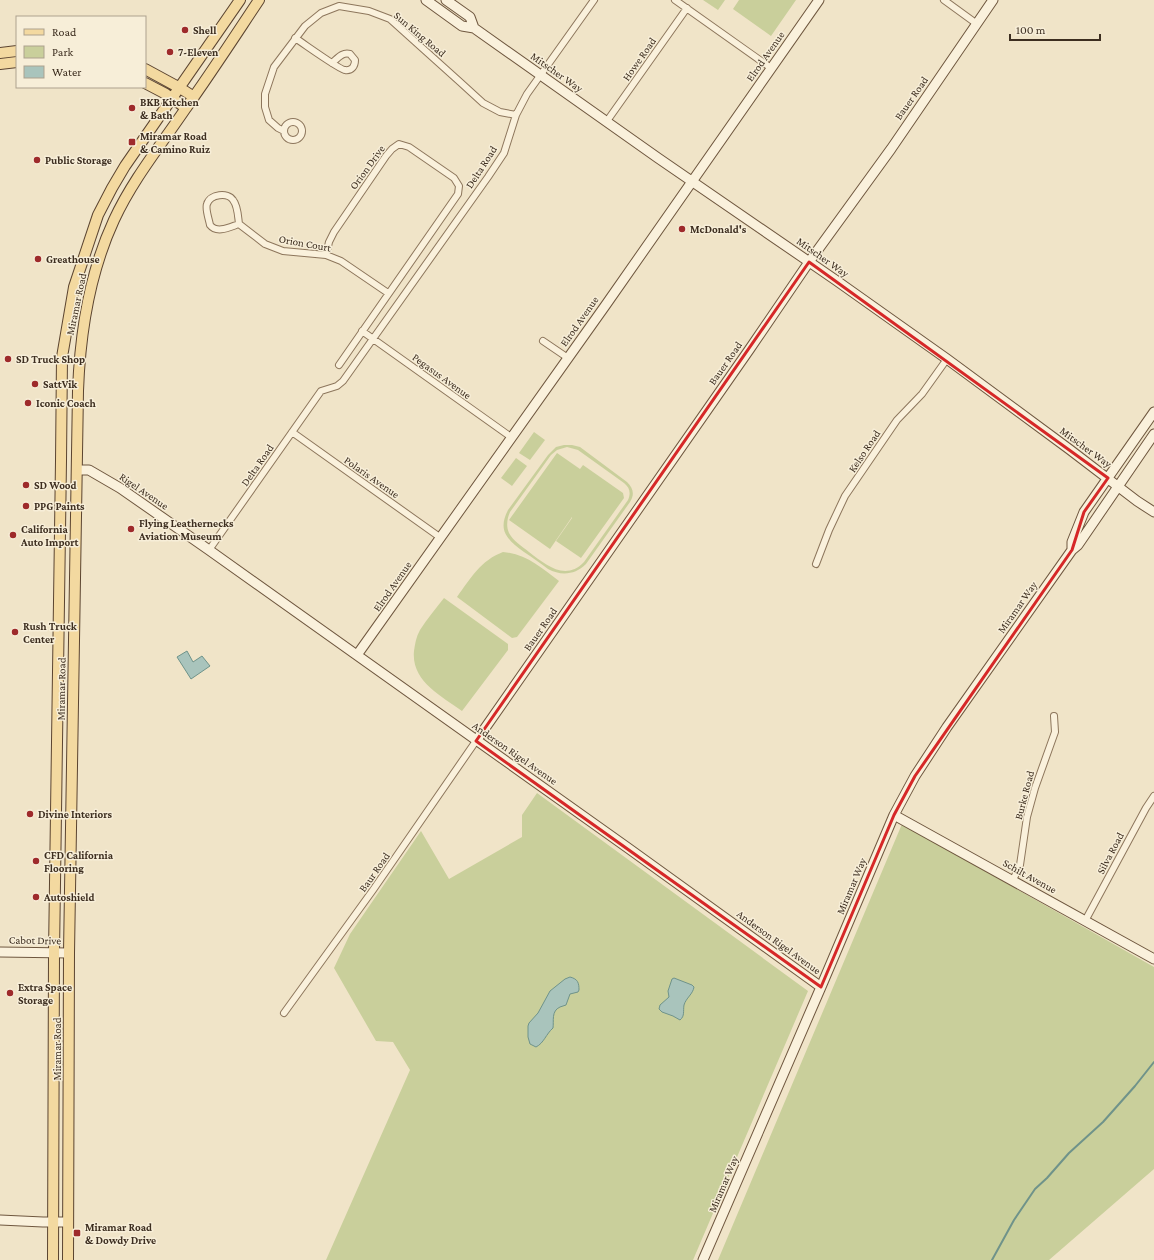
<svg xmlns="http://www.w3.org/2000/svg" width="1154" height="1260" font-family="'Crimson Pro',serif">
	<style>
		.green { fill: #c9cf9b; fill-rule: evenodd }
		.water { fill: #a9c4bc; stroke: #6f938a }
		.lines { fill: none; stroke-linecap: round; stroke-linejoin: round }
		.stream { stroke: #6f938a; stroke-width: 2 }
		.street-casing { stroke: #8d765c; stroke-width: 8 }
		.secondary-casing { stroke: #6f573f; stroke-width: 11 }
		.primary-casing { stroke: #5b4430; stroke-width: 12 }
		.street { stroke: #faf1dc; stroke-width: 6 }
		.secondary { stroke: #faf1dc; stroke-width: 9 }
		.primary { stroke: #f3d9a0; stroke-width: 10 }
		.marked { fill: none; stroke: #d62828; stroke-width: 3; stroke-linejoin: round }
		.poi-dot { fill: #9e2a2b; stroke: #f7eed8; stroke-width: 1.5 }
		.labels { text-anchor: middle; dominant-baseline: central; stroke-width: 3; stroke-linejoin: round; paint-order: stroke }
		.poi-label { font-size: 11px; font-weight: bold; fill: #3d2e20; stroke: #f7eed8; text-anchor: start }
		.street-label { font-size: 11px; fill: #3d2e20; stroke: #f7eed8 }
	</style>
	<rect width="100%" height="100%" fill="#f0e4c8"/>
	<path class="green" d="M703,0H725L718,10Z
		M739,0H796L771,36L733,9Z
		M534,432L545,440L530,460L519,453Z
		M564,445H572L580,447L627,482C633,488 635,494 630,502L586,564C575,575 561,576 548,569C540,563 532,557 524,552C508,540 497,531 508,510L548,455L556,447ZM567,447L578,450L624,483C630,488 631,493 628,500L584,562C565,582 545,564 529,552C522,546 513,541 509,533C506,526 507,519 510,512L551,455L557,450Z
		M557,453L580,469L583,465L623,493L624,498L581,558L556,541L572,518V517L550,549L509,520Z
		M516,458L527,466L512,486L501,478Z
		M503,552C527,554 541,568 559,581L517,637L512,638L457,597C470,579 481,560 503,552Z
		M444,598L508,644V650L462,711C441,696 411,681 414,651C415,644 416,637 420,630C427,619 436,608 444,598Z
		M537,793L808,991L693,1260H326L410,1070L393,1042L376,1041L334,968L350,934L421,831L449,879L522,837V815Z
		M902,824L1154,967V1169L1049,1260H718Z"/>
	<path class="water" d="M187,651L193,662L202,656L210,666L191,679L177,657Z
		M570,977C578,979 579,983 579,990L578,992L570,994L566,1005C564,1006 562,1006 560,1007C551,1011 554,1021 553,1028C546,1034 544,1043 536,1047L530,1044L528,1037V1026L529,1023L538,1013L550,991L565,979Z
		M674,978L692,985L694,987C693,994 686,998 684,1005C683,1011 685,1016 680,1020L673,1016L662,1012L659,1009L660,1005L669,997L668,991L672,979Z"/>
	<g class="lines">
		<path class="stream" d="M992,1260L1014,1220L1035,1189L1047,1178L1069,1153L1103,1122L1135,1086L1154,1062"/>
		<defs>
			<path id="street" d="M675,0L771,68
				M944,0L977,24
				M295,38C303,43 340,70 345,70C352,71 355,66 355,60L350,54C342,52 338,58 332,63
				M607,121L687,8
				M284 131a9 9 0 1 1 18 0a9 9 0 1 1-18 0Z
				M284,131L278,128L269,120L265,107V94L274,67L305,26L321,13L339,6L369,11L390,19L460,82L483,103L500,112L516,115
				M239,224C230,227 217,234 210,225C209,219 205,209 207,204C210,194 228,192 233,200C238,206 238,217 239,224L265,244L283,251L326,255L341,261L388,293
				M326,255L329,242L334,232L386,156L392,149L399,144L409,147L454,178L459,186L458,194L339,365
				M362,331L511,437
				M543,341L568,358
				M292,432L441,538
				M209,550L321,391L337,386L343,381L488,177L504,153L516,115L527,94L594,0
				M816,564L829,530L845,496L897,420L922,394L947,359
				M1013,880L1020,865L1027,817L1035,788L1055,732L1054,716
				M1085,921L1146,808L1154,796
				M284,1013L373,890L476,741"/>
			<path id="secondary" d="M426,0L462,26L474,28L658,158L837,281L947,359L1069,449L1137,501L1154,512
				M446,0L470,17L474,28
				M77,470H89L120,488L209,550L628,848L821,987
				M1072,550V542L1084,512L1154,412
				M357,655L605,306L819,0
				M476,741L749,350L809,262L891,149L993,0
				M894,815L1154,959
				M0,952L69,953
				M0,1220L43,1222H67
				M703,1260L821,987L894,815L915,776L947,727L1072,550L1078,545L1154,434"/>
			<path id="primary" d="M0,53L17,51
				M0,64L17,62
				M145,69L180,88L194,97
				M145,83L166,94L186,108
				M53,1260L54,953L61,461L62,357L74,287L98,215L112,188L125,166L240,0
				M68,1260L69,953L78,391C80,333 89,274 114,220C133,179 161,145 186,108C211,73 235,36 259,0"/>
		</defs>
		<use href="#street" class="street-casing"/>
		<use href="#secondary" class="secondary-casing"/>
		<use href="#primary" class="primary-casing"/>
		<use href="#street" class="street"/>
		<use href="#secondary" class="secondary"/>
		<use href="#primary" class="primary"/>
	</g>
	<path class="marked" d="M809,262L1108,478L1084,512L1072,550L915,776L894,815L821,987L476,741Z"/>
	<g class="poi-dot">
		<circle cx="185" cy="30" r="4"/>
		<circle cx="170" cy="52" r="4"/>
		<circle cx="132" cy="108" r="4"/>
		<rect x="128" y="138" width="8" height="8" rx="2"/>
		<circle cx="37" cy="160" r="4"/>
		<circle cx="682" cy="229" r="4"/>
		<circle cx="38" cy="259" r="4"/>
		<circle cx="8" cy="359" r="4"/>
		<circle cx="35" cy="384" r="4"/>
		<circle cx="28" cy="403" r="4"/>
		<circle cx="26" cy="485" r="4"/>
		<circle cx="26" cy="506" r="4"/>
		<circle cx="131" cy="529" r="4"/>
		<circle cx="13" cy="535" r="4"/>
		<circle cx="15" cy="632" r="4"/>
		<circle cx="30" cy="814" r="4"/>
		<circle cx="36" cy="861" r="4"/>
		<circle cx="36" cy="897" r="4"/>
		<circle cx="10" cy="993" r="4"/>
		<rect x="73" y="1229" width="8" height="8" rx="2"/>
	</g>
	<g class="labels">
		<g class="poi-label">
			<text x="193" y="30">Shell</text>
			<text x="178" y="52">7-Eleven</text>
			<text x="140" y="102">BKB Kitchen<tspan x="140" dy="13">&amp; Bath</tspan></text>
			<text x="140" y="136">Miramar Road<tspan x="140" dy="13">&amp; Camino Ruiz</tspan></text>
			<text x="45" y="160">Public Storage</text>
			<text x="690" y="229">McDonald's</text>
			<text x="46" y="259">Greathouse</text>
			<text x="16" y="359">SD Truck Shop</text>
			<text x="43" y="384">SattVik</text>
			<text x="36" y="403">Iconic Coach</text>
			<text x="34" y="485">SD Wood</text>
			<text x="34" y="506">PPG Paints</text>
			<text x="139" y="523">Flying Leathernecks<tspan x="139" dy="13">Aviation Museum</tspan></text>
			<text x="21" y="529">California<tspan x="21" dy="13">Auto Import</tspan></text>
			<text x="23" y="626">Rush Truck<tspan x="23" dy="13">Center</tspan></text>
			<text x="38" y="814">Divine Interiors</text>
			<text x="44" y="855">CFD California<tspan x="44" dy="13">Flooring</tspan></text>
			<text x="44" y="897">Autoshield</text>
			<text x="18" y="987">Extra Space<tspan x="18" dy="13">Storage</tspan></text>
			<text x="85" y="1227">Miramar Road<tspan x="85" dy="13">&amp; Dowdy Drive</tspan></text>
		</g>
		<g class="street-label">
			<text transform="translate(420 34) rotate(40)">Sun King Road</text>
			<text transform="translate(765 56) rotate(-55)">Elrod Avenue</text>
			<text transform="translate(639 59) rotate(-55)">Howe Road</text>
			<text transform="translate(557 72) rotate(35)">Mitscher Way</text>
			<text transform="translate(911 98) rotate(-55)">Bauer Road</text>
			<text transform="translate(367 167) rotate(-54)">Orion Drive</text>
			<text transform="translate(481 167) rotate(-57)">Delta Road</text>
			<text transform="translate(305 243) rotate(10)">Orion Court</text>
			<text transform="translate(823 257) rotate(35)">Mitscher Way</text>
			<text transform="translate(76 304) rotate(-78)">Miramar Road</text>
			<text transform="translate(579 321) rotate(-55)">Elrod Avenue</text>
			<text transform="translate(725 363) rotate(-55)">Bauer Road</text>
			<text transform="translate(442 376) rotate(36)">Pegasus Avenue</text>
			<text transform="translate(1086 447) rotate(36)">Mitscher Way</text>
			<text transform="translate(864 451) rotate(-56)">Kelso Road</text>
			<text transform="translate(257 465) rotate(-55)">Delta Road</text>
			<text transform="translate(372 477) rotate(35)">Polaris Avenue</text>
			<text transform="translate(144 491) rotate(34)">Rigel Avenue</text>
			<text transform="translate(392 586) rotate(-55)">Elrod Avenue</text>
			<text transform="translate(1017 607) rotate(-55)">Miramar Way</text>
			<text transform="translate(540 629) rotate(-55)">Bauer Road</text>
			<text transform="translate(61 689) rotate(-89)">Miramar Road</text>
			<text transform="translate(515 753) rotate(35)">Anderson Rigel Avenue</text>
			<text transform="translate(1024 795) rotate(-75)">Burke Road</text>
			<text transform="translate(1110 853) rotate(-62)">Silva Road</text>
			<text transform="translate(374 872) rotate(-55)">Baur Road</text>
			<text transform="translate(1030 876) rotate(29)">Schilt Avenue</text>
			<text transform="translate(851 886) rotate(-67)">Miramar Way</text>
			<text transform="translate(35 940) rotate(1)">Cabot Drive</text>
			<text transform="translate(779 942) rotate(36)">Anderson Rigel Avenue</text>
			<text transform="translate(57 1049) rotate(-90)">Miramar Road</text>
			<text transform="translate(723 1184) rotate(-67)">Miramar Way</text>
		</g>
	</g>
	<rect x="16" y="16" width="130" height="72" fill="#f7eed8" stroke="#ada18e"/>
	<rect x="24" y="29" width="20" height="6" fill="#f3d9a0" stroke="#ada18e"/>
	<text x="52" y="36" font-size="12" fill="#3d2e20">Road</text>
	<rect x="24" y="46" width="20" height="12" fill="#c9cf9b" stroke="#ada18e"/>
	<text x="52" y="56" font-size="12" fill="#3d2e20">Park</text>
	<rect x="24" y="66" width="20" height="12" fill="#a9c4bc" stroke="#ada18e"/>
	<text x="52" y="76" font-size="12" fill="#3d2e20">Water</text>
	<path d="M1010 34v6h90v-6" fill="none" stroke="#3d2e20" stroke-width="2"/>
	<text x="1016" y="34" font-size="12" fill="#3d2e20" stroke="#f7eed8" stroke-width="3" paint-order="stroke">100 m</text>
</svg>
